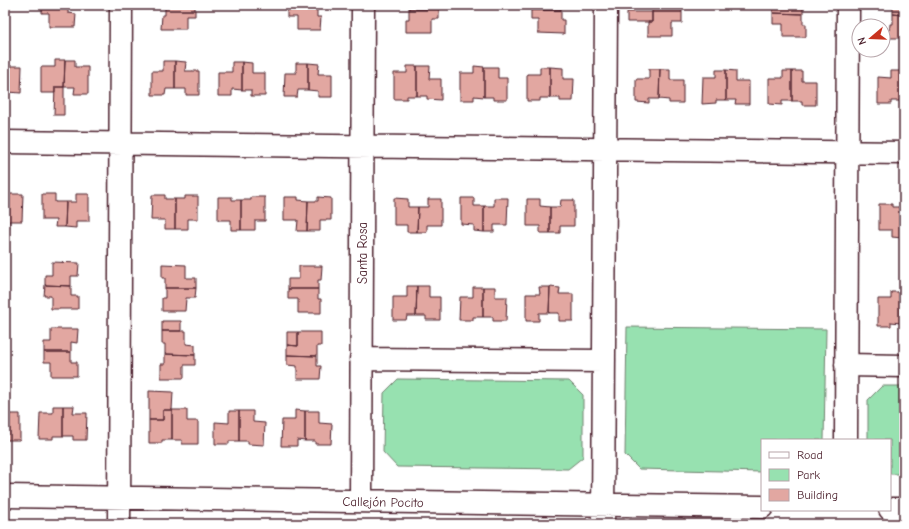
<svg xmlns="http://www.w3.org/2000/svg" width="909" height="529" font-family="'Comic Neue',sans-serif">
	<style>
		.green { fill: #97e1b0; stroke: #70806e }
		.building { fill: #e2a7a1; stroke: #4a1f2b }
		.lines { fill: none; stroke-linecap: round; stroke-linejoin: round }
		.minor-casing { stroke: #4a1f2b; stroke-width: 25 }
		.minor { stroke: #fff; stroke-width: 22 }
		.labels { text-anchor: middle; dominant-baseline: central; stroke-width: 3; stroke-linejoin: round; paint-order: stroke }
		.street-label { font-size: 13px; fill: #4a1f2b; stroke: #fff }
	</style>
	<rect width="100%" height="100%" fill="#fff"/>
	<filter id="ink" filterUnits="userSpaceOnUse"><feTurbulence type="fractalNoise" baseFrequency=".025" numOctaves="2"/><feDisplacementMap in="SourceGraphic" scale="8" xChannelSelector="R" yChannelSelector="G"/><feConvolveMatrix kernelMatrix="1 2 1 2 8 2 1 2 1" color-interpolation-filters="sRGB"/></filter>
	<g filter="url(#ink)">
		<path class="green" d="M627,327L826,329L824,440H762V472L639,469L625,455Z
			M398,379L569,381L583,395V457L568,469L397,467L383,452L384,393Z
			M882,386H904V474H890V440H868V400Z"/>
		<path class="building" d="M42,5H68V13L76,14L75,27H49V13H42Z
			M165,5H195V16H186V29H161L162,15H165Z
			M287,5H317V7L287,6Z
			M409,5H439V9H409Z
			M531,5H561V10H531Z
			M652,5H682V12H652Z
			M773,5H803V14L773,13Z
			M893,5H904V15L893,14Z
			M287,6L317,7V17H321L320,30H297V17H287Z
			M409,9H439V19H432V32H406V19H409Z
			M531,10H561V20H564V34L538,33V20H531Z
			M627,12H652V22H627Z
			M652,12H682V23H672V36H648V22H652Z
			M773,13L803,14V24H806V37H783V24H773Z
			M893,14L904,15V38H889L890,24H893Z
			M5,59H8V66H22L21,93L8,92V85H5Z
			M55,60H65L64,87H55V93H41V67H55Z
			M65,60H75V67H88V94H74L75,87H64Z
			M163,61H175V89H166L165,95H152V71H163Z
			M175,61L186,62L185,71H199V95H186V89H175Z
			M232,62H242V90L232,89V96H218V72H232Z
			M242,62L252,63V73H265V96H251V90H242Z
			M296,63H308V90H298L297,97H284L285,73H296Z
			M308,63L319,64L318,74H332V97H318V91L308,90Z
			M407,66H417V96H407V99H394V73H407Z
			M417,66H430L429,79H441V100L427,99V96H417Z
			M474,66L484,67V97L474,96V100H460V73H474Z
			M484,67H498V78H507V100H493V97H484Z
			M540,67H550V98H540V101H527V74H540Z
			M550,67L563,68V79H574L573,101H560V98H550Z
			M649,69H660L659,99H649V103L636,102V79H649Z
			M660,69H670V80H683V103H669V100L659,99Z
			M716,70H726V100H716V103L702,104L703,77H716Z
			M726,70L736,71V81H749V104H735L736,100H726Z
			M783,71H792V101H782V105L769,104V78H783Z
			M792,71H802V81H816V105H802V101H792Z
			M891,71H901V101H891V104H878V77L891,78Z
			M901,71H904V101H901Z
			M55,87H64V115H54Z
			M902,192H904V207H902Z
			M9,194H23L22,221H9V228H5V201H9Z
			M42,194H55V202H66L65,227H55L56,220H42Z
			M76,194H89V221H76V228L65,227L66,202H76Z
			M152,195H165V199H175V229H165V220H151Z
			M185,196H198V219H188V229H175V199H185Z
			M218,197H232V200H241V230H231V220H218Z
			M251,197H265V221H255V230H241V200H251Z
			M284,197H298V200L308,201L307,231H297L298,220H284Z
			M318,197L331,198V220H320V231H307L308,201H318Z
			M394,198L408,199V207H418L417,232H407V225H394Z
			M461,198H474V206H484V232L474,231V225L461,224Z
			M494,198H508L507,225H494V232H484V206H494Z
			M428,199H441V225H427V232H417L418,207H428Z
			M527,199H540V206L550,207V233H540V226H527Z
			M561,200H574V226H560V233H550V207H560Z
			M879,204H892V207H902V238L892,237V230H879Z
			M902,207H904V238H902Z
			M52,262L79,263L78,276H71V286L45,285V275H52Z
			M162,264L186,265V278H196V288H165V278H162Z
			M299,266H322L321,280H318V289H288V279H299Z
			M45,285L71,286V296H78V309H51V296H44Z
			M407,286H417L416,316H407L406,320H393V297H407Z
			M417,286H429V297H440V320H426V316H416Z
			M473,287H483V317H473V320H459L460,297H473Z
			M483,287H495V297H507L506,321H493V317H483Z
			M539,287H550L549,313H539V321H526V294H540Z
			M550,287L560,288L559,294H573V321H559V313H549Z
			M165,288H196L195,298H186L185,311H162V298H165Z
			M288,289H318V299H321V313H298V299H288Z
			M891,292H901V323L891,322V326H878V299H891Z
			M901,292H904V323H901Z
			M162,321H181V331H162Z
			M51,329H78L77,343L71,342V352H44V342H51Z
			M162,331H186V344L195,345V355L165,354V344H162Z
			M287,332H298V346L287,345Z
			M298,332H321V346H317V356L287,355V345L298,346Z
			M44,352H71V362H77V376H51V362H44Z
			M165,354L195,355V365H184V378H161V364H165Z
			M287,355L317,356V366H321L320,379H297V366L287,365Z
			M149,391L173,392L172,410H163V420H149Z
			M53,406H63V436H53V439H39L40,413H53Z
			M63,406H74L73,413H87L86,440H73V436H63Z
			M5,407H7V414H20V440H6V437H5Z
			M163,410H172V440H162V443H149V420H163Z
			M172,410H187V421H198V444H182V440H172Z
			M295,410L305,411V441L297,440V446H281L282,420H295Z
			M229,411H239V441H229V444H215V422L229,423Z
			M239,411H253V422L265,423L264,445L248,444V441H239Z
			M305,411H319V423L332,424L331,444H315V441H305Z"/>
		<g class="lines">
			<defs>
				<path id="minor" d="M5,142L904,153
					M361,359L604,361
					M846,365L904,366
					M846,440L848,5
					M5,496L762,507
					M361,501L363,5
					M890,509H904
					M119,524L121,5
					M603,524L606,5"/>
			</defs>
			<use href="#minor" class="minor-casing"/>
			<use href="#minor" class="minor"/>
		</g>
	</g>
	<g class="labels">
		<g class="street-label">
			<text transform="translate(362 253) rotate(-90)">Santa Rosa</text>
			<text transform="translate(383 502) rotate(1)">Callejón Pocito</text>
		</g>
	</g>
	<rect width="909" height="529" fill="none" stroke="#fff" stroke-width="20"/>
	<rect x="10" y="10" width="889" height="509" fill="none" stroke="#4a1f2b" stroke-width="1.5" filter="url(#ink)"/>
	<rect x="761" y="439" width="130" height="72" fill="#ffffff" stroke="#b7a5aa"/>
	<rect x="769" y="452" width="20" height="6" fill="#ffffff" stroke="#b7a5aa"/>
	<text x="797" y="459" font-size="12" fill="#4a1f2b">Road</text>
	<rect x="769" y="469" width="20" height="12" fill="#97e1b0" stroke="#b7a5aa"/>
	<text x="797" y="479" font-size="12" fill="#4a1f2b">Park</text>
	<rect x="769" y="489" width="20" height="12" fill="#e2a7a1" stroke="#b7a5aa"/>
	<text x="797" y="499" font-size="12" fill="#4a1f2b">Building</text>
	<g transform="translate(871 38) rotate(251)"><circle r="19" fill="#ffffff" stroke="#b7a5aa"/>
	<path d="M0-3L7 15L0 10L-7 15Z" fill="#c8321e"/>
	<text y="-6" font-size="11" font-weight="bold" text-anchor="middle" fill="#4a1f2b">N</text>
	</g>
</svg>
